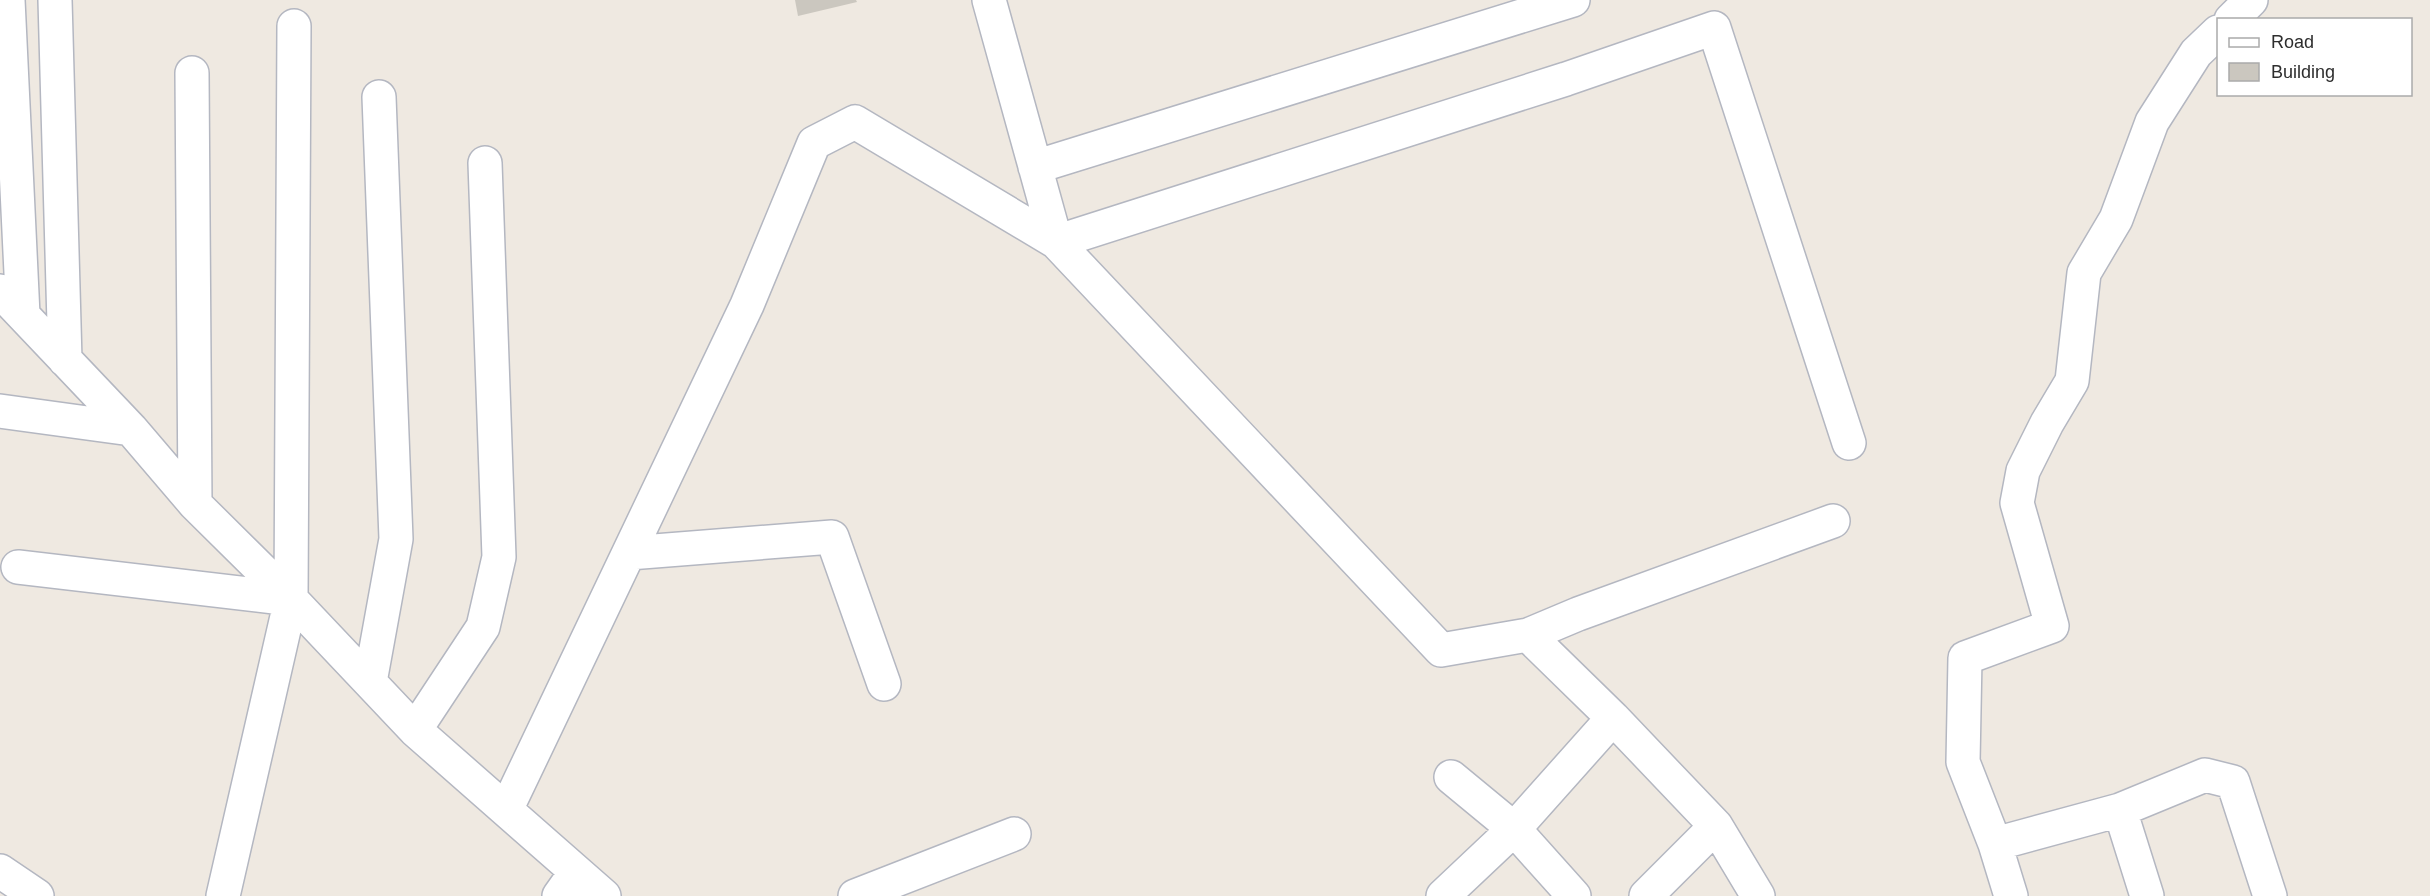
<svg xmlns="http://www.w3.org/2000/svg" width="2430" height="896" font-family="Arial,sans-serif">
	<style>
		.building { fill: #cbc7bf }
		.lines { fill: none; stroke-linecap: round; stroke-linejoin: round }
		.minor-casing { stroke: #b4b7c1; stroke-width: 36 }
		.minor { stroke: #fff; stroke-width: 33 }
	</style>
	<rect width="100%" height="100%" fill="#efe9e1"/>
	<path class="building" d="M795,0H856L857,2L798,16Z"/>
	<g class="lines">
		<defs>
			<path id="minor" d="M8,0L23,315
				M55,0L65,360
				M989,0L1056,242L1441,650L1528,635L1613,718L1716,826L1758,896
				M2231,20L2251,0
				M192,73L195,504
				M1035,167L1573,0
				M0,291L131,429L195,504L291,599L415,730L604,896
				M0,411L131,429
				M629,553L832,537L884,684
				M18,567L291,599
				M1528,635L1578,614L1833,521
				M370,682L396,539L379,97
				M415,730L483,627L499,557L485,163
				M1451,777L1514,829L1574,896
				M506,810L747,305L814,143L855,122L1056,242L1566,79L1714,28L1849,443
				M2120,810L2147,896
				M1995,844L2120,810L2205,775L2233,782L2270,896
				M0,871L37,896
				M223,896L291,599L294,26
				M559,896L576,872
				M855,896L1014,834
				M1443,896L1514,829L1613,718
				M1646,896L1716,826
				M2011,896L1995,844L1963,762L1965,658L2052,626L2017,503L2023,471L2047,423L2072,381L2084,273L2116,219L2152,122L2196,53L2218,32"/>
		</defs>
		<use href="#minor" class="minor-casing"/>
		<use href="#minor" class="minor"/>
	</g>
	<rect x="2217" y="18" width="195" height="78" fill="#ffffff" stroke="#ababab" stroke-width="1.5"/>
	<rect x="2229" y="38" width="30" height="9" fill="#ffffff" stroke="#ababab" stroke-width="1.5"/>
	<text x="2271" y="48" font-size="18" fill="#2e2e2e">Road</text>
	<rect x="2229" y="63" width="30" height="18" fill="#cbc7bf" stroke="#ababab" stroke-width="1.5"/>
	<text x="2271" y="78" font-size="18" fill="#2e2e2e">Building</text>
</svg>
